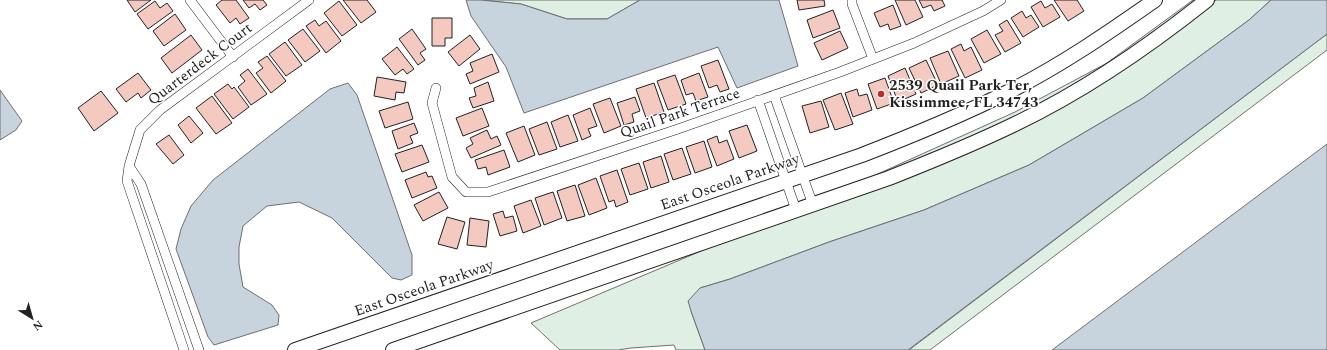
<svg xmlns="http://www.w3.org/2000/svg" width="1327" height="350" font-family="Spectral,serif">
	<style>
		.green { fill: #e0efe3; stroke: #6f6f6f }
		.water { fill: #c7d3dd; stroke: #6f6f6f }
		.building { fill: #f3c9c0; stroke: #222 }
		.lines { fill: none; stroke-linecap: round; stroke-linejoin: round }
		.minor-casing { stroke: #222; stroke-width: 10 }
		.primary-casing { stroke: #222; stroke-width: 16 }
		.minor { stroke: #fff; stroke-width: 9 }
		.primary { stroke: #fff; stroke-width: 14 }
		.poi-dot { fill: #c62828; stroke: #fff; stroke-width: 1.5 }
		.labels { text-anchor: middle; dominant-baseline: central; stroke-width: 3; stroke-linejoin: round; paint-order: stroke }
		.street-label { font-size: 15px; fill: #222; stroke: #fff }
		.poi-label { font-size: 15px; font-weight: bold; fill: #222; stroke: #fff; text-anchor: start }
	</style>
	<rect width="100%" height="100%" fill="#fff"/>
	<path class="green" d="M481,0H640L607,19H567L521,4Z
		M1193,0H1198C1125,58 1044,106 959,144C927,158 893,170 860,182L1015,112L1107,63Z
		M1216,0H1271L1249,20L1143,98L1029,165L924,210L829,242L730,279L700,288L691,311L705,350H676L674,345L631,348L618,350H560L531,323L720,243L963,155L1187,23Z
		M1327,34V50L930,350H909Z"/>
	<path class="water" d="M466,0H481L521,4L567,19H607L640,0H779L798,66L737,88L718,47L524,113L506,67L471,16Z
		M1271,0H1327V34L908,350H705L691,311L688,301L700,288L730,279L829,242L924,210L1029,165L1143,98L1249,20Z
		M348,83L357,95L412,255V275L401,280L392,278L332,218L299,202L267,206L243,226L239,247V264L243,287L272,305L279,315L278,325L214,345L208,337L176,249L181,229L191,206L213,180L330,89Z
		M0,90L22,121L16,130L0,140Z
		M1327,144V350H1052Z"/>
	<path class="building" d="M127,0H151L135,12Z
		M222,0H236L249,18L240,24L236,18L230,23L216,5Z
		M243,0H263L267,5L260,10L255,4L249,8Z
		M343,0H367L376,12L361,23Z
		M797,0H824L825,6L799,10Z
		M895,0H915L923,17L906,25Z
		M919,0H942L945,6L934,11L931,5L923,8Z
		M1054,0H1077L1084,11L1068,21Z
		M155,1L160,8L167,3L173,11L148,29L137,14Z
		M339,1L357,25L342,36L324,13Z
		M1041,1L1045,8L1052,4L1060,17L1043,27L1031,7Z
		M893,5L901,26L890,30L888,24L880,27L874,13Z
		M833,10L840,28L813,38L807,20Z
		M1022,11L1026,18L1031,15L1039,27L1023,37L1011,18Z
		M175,14L186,30L164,46L153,31Z
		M432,18H452V38H445V46H432Z
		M315,20L319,26L326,21L341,41L326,53L306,26Z
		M1007,20L1021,43L1005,52L995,35L1003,31L999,25Z
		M303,29L320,51L305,62L288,40Z
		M412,29L426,49L420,53L425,60L418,65L399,39Z
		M987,30L1001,54L984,63L971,39Z
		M840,31L848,48L822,60L814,43Z
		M191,35L202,50L172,73L161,58Z
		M470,35L480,49L459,66L448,52Z
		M285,42L302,65L286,76L269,54Z
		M961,44L964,51L971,47L982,70L965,78L951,49Z
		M397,47L414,69L407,74L403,69L395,75L382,59Z
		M948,51L959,76L941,84L930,58Z
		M492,54L499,72L470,84L466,74L473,71L470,63Z
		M267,56L286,81L271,93L256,73L263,68L258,62Z
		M718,60L729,89L720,92L717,85L709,88L701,66Z
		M926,60L938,85L921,93L909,68Z
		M905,68L916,94L898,102L888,76Z
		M248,69L267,94L251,105L238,87L245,81L240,75Z
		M138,73L151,90L141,98L138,93L126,102L116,89Z
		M699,73L708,97L696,101L693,93L686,95L681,80Z
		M675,75L686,104L668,110L657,81Z
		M377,77L406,82L404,93L396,92L395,100L374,96Z
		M885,78L894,103L877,109L868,84Z
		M488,82L494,101L473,108L469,98L476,96L474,88Z
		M654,83L664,112L646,118L636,89Z
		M228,84L232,89L234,87L249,107L233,119L214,94Z
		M857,89L859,96L867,94L872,110L853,117L845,93Z
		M101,91L118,113L94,131L78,108Z
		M841,93L853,124L835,130L823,100Z
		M212,96L232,123L216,134L196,108Z
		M635,97L640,111L632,114L634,122L624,125L617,103Z
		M610,98L621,126L604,133L593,104Z
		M821,101L829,127L810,133L802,106Z
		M408,102L413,119L385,128L379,111Z
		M482,108L489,126L463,136L456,118Z
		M590,108L597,126L588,129L591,136L582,140L573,115Z
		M568,115L578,141L560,147L551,122Z
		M189,116L203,133L191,143L178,125Z
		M547,122L557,149L539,155L529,129Z
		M414,123L418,133L410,136L413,143L398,149L392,131Z
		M747,125L757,151L739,158L729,131Z
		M524,126L535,155L518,162L506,133Z
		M487,130L491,139L497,136L501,145L471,158L466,148L473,144L470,138Z
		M169,135L184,155L173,164L156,144Z
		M717,136L719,143L727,140L734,159L717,166L707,140Z
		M704,141L712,167L695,173L686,147Z
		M422,145L429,162L402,172L395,154Z
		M682,148L691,174L673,180L664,154Z
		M504,150L510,167L488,175L486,167L478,169L475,160Z
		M661,156L669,182L651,188L643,162Z
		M639,163L648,189L630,195L621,169Z
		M617,170L628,202L616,207L614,200L609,202L600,176Z
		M426,172L428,177L432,176L437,188L412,198L405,180Z
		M596,178L607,208L589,215L578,185Z
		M575,185L585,216L567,221L557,191Z
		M439,192L448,208L423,221L414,205Z
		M553,192L562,218L544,225L535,198Z
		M531,200L541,226L523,233L514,206Z
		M503,211L505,218L513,216L517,231L500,236L493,214Z
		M447,217L465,222L457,249L438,244Z
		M470,218L489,221L486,247L467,245Z"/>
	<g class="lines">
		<defs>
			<path id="minor" d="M190,0L233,57
				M852,0V4L873,59
				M436,88L432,103L452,177L466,192H488L675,130L840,72L914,43L983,11L1001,0
				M774,95L813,205
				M758,100L796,210
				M129,166L141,184L199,350
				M184,350L127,181L129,166L140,130L160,110L309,0"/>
			<path id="primary" d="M295,350L862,155C911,136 960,116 1008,92C1060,66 1108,33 1155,0
				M393,350L889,178C932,161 974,144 1015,124C1084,91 1148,47 1207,0"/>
		</defs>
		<use href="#minor" class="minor-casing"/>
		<use href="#primary" class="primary-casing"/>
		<use href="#minor" class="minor"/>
		<use href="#primary" class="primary"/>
	</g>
	<circle class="poi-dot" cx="881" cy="94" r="4"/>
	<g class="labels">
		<g class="street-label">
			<text transform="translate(200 64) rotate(-37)">Quarterdeck Court</text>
			<text transform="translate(680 113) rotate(-19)">Quail Park Terrace</text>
			<text transform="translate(730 182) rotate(-19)">East Osceola Parkway</text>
			<text transform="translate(424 288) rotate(-19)">East Osceola Parkway</text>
		</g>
		<g class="poi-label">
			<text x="889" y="85">2539 Quail Park Ter,<tspan x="889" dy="17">Kissimmee, FL 34743</tspan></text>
		</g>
	</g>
	<g transform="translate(32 318) rotate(143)" stroke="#ffffff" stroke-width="3" paint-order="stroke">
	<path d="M0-3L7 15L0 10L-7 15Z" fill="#222222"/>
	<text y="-6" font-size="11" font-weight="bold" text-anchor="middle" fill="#222222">N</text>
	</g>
</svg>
